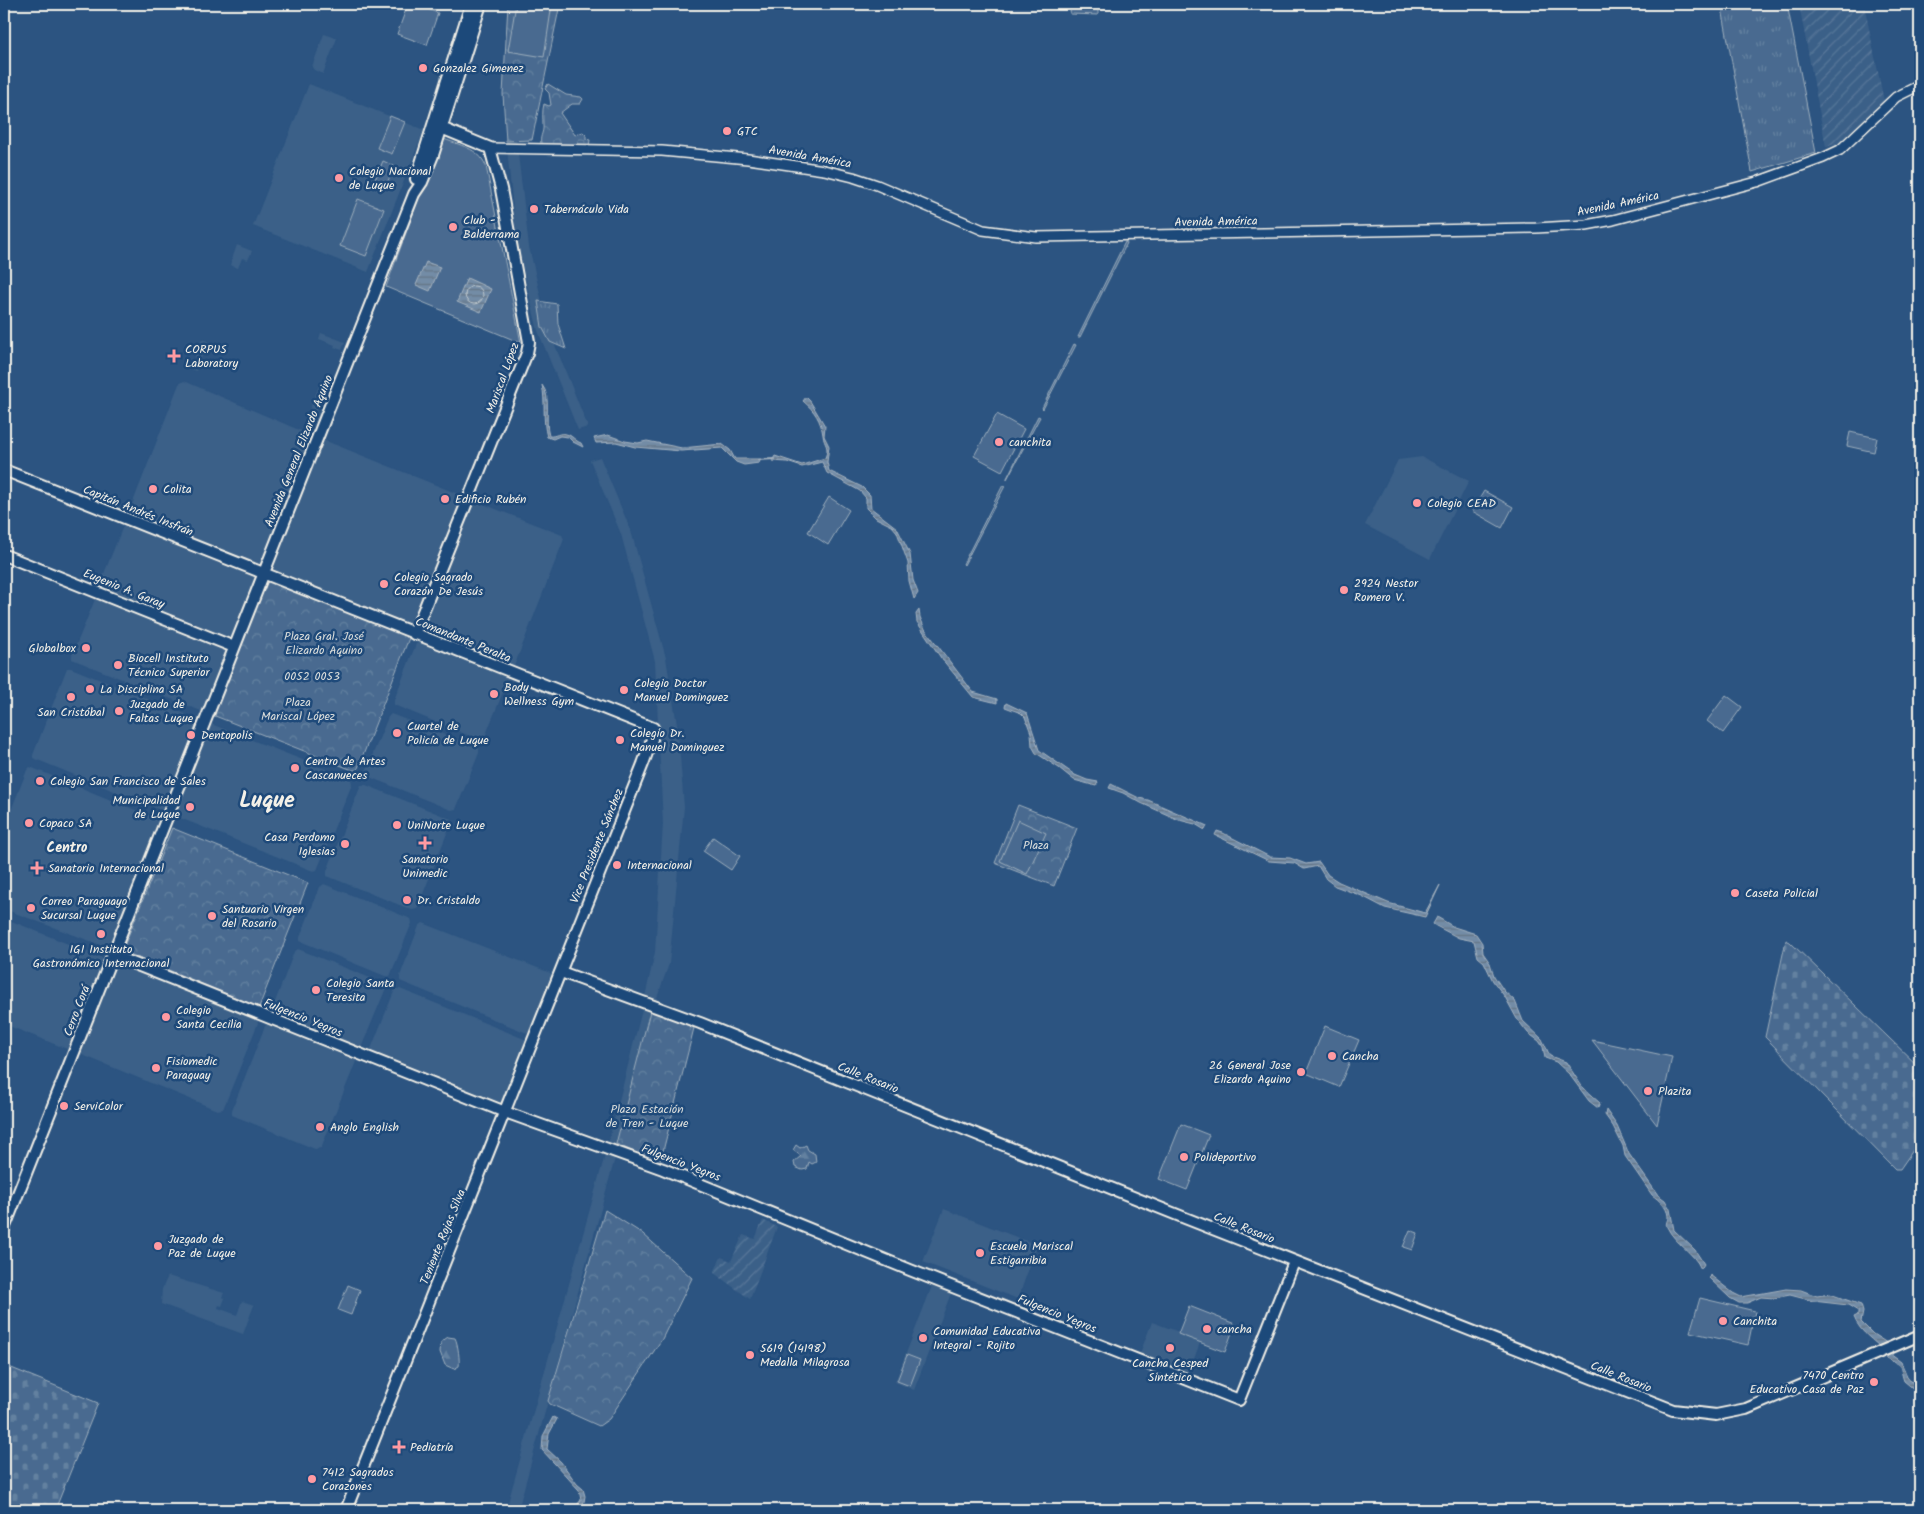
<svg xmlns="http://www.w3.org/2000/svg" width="1924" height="1514" font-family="Kalam,sans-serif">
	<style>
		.built { fill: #3b6088 }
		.industrial { fill: url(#industrial-furrows) }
		.grass { fill: url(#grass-tufts); stroke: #9eaebc }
		.forest { fill: url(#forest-firs); stroke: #9eaebc }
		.cemetery { fill: url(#cemetery-stones); stroke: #9eaebc }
		.park { fill: url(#park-crowns); stroke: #9eaebc }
		.pitch { fill: #496b90; stroke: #9eaebc }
		.water { fill: url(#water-rules); stroke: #a7b4c0 }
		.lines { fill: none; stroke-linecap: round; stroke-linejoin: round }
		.shore { stroke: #c0c9ce; stroke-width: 1 }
		.stream { stroke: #a7b4c0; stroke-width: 2 }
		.secondary-casing { stroke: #f4f1e8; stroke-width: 12 }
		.primary-casing { stroke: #f4f1e8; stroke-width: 14 }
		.secondary { stroke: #1f4a7a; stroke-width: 9 }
		.primary { stroke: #1f4a7a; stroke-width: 10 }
		.poi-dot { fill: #ff9aa2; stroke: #1f4a7a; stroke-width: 2 }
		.labels { text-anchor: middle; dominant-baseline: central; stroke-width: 5; stroke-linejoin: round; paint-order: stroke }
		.poi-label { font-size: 12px; fill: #f4f1e8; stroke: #1f4a7a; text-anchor: start }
		.street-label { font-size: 12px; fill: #f4f1e8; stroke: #1f4a7a }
		.park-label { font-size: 12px; fill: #dadddb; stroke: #1f4a7a }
		.neighbourhood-label { font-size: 14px; font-weight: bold; fill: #f4f1e8; stroke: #1f4a7a }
		.town-label { font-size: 22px; font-weight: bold; fill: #f4f1e8; stroke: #1f4a7a }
	</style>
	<defs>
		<pattern id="industrial-furrows" width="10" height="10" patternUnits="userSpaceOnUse" patternTransform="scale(1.25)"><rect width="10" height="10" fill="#3b6088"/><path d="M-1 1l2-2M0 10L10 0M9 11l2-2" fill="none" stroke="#587799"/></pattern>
		<pattern id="grass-tufts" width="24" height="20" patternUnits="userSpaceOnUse" patternTransform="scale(1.25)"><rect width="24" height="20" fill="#496b90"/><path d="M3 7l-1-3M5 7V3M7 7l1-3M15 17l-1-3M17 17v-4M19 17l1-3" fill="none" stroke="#6481a0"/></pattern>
		<pattern id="forest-firs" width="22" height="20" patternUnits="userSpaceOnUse" patternTransform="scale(1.25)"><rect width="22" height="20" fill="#496b90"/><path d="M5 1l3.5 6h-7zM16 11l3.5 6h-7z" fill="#6481a0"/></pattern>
		<pattern id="cemetery-stones" width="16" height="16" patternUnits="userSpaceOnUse" patternTransform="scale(1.25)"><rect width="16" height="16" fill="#496b90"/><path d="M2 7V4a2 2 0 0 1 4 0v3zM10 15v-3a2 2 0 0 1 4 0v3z" fill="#6481a0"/></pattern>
		<pattern id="park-crowns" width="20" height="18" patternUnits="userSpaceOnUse" patternTransform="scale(1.25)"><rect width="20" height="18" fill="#496b90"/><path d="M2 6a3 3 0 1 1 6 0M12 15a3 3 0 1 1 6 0" fill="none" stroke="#6481a0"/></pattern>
		<pattern id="water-rules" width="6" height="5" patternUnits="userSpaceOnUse" patternTransform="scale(1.25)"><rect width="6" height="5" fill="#738ca6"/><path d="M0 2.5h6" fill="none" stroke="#647484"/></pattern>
	</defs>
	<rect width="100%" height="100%" fill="#2c5481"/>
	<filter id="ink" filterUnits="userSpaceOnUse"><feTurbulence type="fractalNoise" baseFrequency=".02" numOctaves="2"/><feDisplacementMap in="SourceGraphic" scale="10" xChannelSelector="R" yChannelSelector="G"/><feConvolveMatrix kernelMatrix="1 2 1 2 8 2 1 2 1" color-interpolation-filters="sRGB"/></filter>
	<g filter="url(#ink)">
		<path class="built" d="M324,34L337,38L323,74L314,70L312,67Z
			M507,61L529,247L548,328L588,427L578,430L538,331L516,239L506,138Z
			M309,84L424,130L368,272L253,226Z
			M237,245L252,251L248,260L242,258L238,268L230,265Z
			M321,333L345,342L342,350L334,347L335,345L319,339Z
			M202,339L208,341L196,371L190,369Z
			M184,381L313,436L261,568L128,515L179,384Z
			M320,383L326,385L316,412L320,414L316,423L306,419Z
			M322,441H326L463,496L464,498L411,628L270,571Z
			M600,457L631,531L666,658L678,731L684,807L669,964L653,1009L617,1151L518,1510H506L607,1148L643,1006L655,952L663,824L655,661L621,534L590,460Z
			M1422,457L1469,481L1430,559L1365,525L1398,460Z
			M474,502H478L562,535L564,539L515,664L510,667L422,630Z
			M126,524L257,576L233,640H229L102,590L100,584L123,526Z
			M96,597L229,650L205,710L201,711L72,659V655Z
			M420,641L508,676V680L484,739L480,740L394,705V700L416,644Z
			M67,668H71L200,720L163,811L33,758V755Z
			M391,714L479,748V753L456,809L451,810L367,776L366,771L388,717Z
			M211,724L351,779L352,784L317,870L313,871L175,816L174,814L209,725Z
			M30,767L160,820L109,948L4,909V828L27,770Z
			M361,785H366L451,819V823L417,909L412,910L327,876V871Z
			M324,884L411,919L412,923L390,976H385L300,941V937L320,887Z
			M4,918L105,959V960L70,1048L67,1049L4,1024Z
			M423,923L553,974L532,1032L527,1033L400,981V976L419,926Z
			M298,949L385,984L386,988L361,1048L359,1049L272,1015V1010L294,952Z
			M116,963L257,1019L258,1023L223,1109L217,1110L80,1054L79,1052L114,964Z
			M395,989H400L527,1040L503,1105L501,1106L371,1054V1049Z
			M269,1023L356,1057L357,1059L321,1148L315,1149L232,1115V1110L265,1026Z
			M944,1209L1037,1245L1018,1299L923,1262Z
			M168,1276L224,1293L222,1297L225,1298L222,1306L219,1305L218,1308L237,1315L242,1301L254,1305L243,1334L161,1304L162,1289Z
			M932,1286L951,1293L914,1390L895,1382Z
			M1152,1322L1201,1340L1188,1375L1139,1356Z"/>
		<path class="industrial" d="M1799,4H1864L1884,101L1837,144L1826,147Z
			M763,1220L777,1227L750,1299L714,1273L721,1257L731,1261L743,1235L755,1239Z"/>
		<path class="grass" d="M1737,4H1787L1816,153L1752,172L1722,8Z
			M1125,242L1127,243L1080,337H1078Z
			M538,301L557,304L558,324L566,349L550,342L542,327Z
			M1074,344L1076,345L1043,409L1042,408Z
			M1038,416L1040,417L1007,479V478Z
			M1003,485L1005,486L964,565L963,564Z"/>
		<path class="forest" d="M796,1145L800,1148L806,1145L808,1150L815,1154L816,1162L812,1164L809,1162L807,1169L802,1170L795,1167L794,1162L801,1156L793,1150Z
			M448,1337L455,1338C458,1343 460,1362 459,1366L454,1369L445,1365L440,1352L441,1342Z"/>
		<path class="cemetery" d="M1786,940L1790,942L1920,1068V1140L1900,1169H1895L1765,1037Z
			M4,1365L98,1403L55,1510H4Z"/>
		<path class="park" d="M508,4H560L532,140L506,141L503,94Z
			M548,84L566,95L581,97L583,99L580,104H572L560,113L575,135L583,132L586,135V139L590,140L589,146H542C538,137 544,134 543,125C543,118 542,111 544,104L549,106L551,105L549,93L545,89Z
			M267,582H271L406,635L409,638L358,768L355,771L215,716L214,711Z
			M1018,805L1077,828L1054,886L995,863Z
			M172,828L308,883L259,1007L122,951Z
			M654,1010L692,1025L694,1028L661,1159L658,1162L616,1144L650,1011L653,1012Z
			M605,1210L643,1234L692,1278L662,1339L609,1419L599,1426L550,1404L548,1401Z"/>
		<path class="pitch" d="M408,4H414L438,13L427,45L397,34Z
			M516,4H552L544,57L508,51Z
			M1071,4H1098V15L1070,14Z
			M390,116L405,122L392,154L377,148Z
			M441,138C459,145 479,148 486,166L521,343L386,287Z
			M383,161L394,166L386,186L374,182Z
			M358,199L384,209L366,256L340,246Z
			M997,414L1024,429L1002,471L974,456Z
			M1850,432L1877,438L1874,452L1847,446Z
			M1484,491L1513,507L1502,528L1472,511Z
			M829,497L849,510L828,545L808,532Z
			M1726,695L1742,707L1723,733L1707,721Z
			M1018,820L1046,833L1027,874L1000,861Z
			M713,837L740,856L731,870L703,851Z
			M1325,1026L1359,1040L1339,1087L1306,1073Z
			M1592,1040L1672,1057L1657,1125Z
			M1181,1124L1209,1135L1187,1190L1159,1179Z
			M1410,1230L1418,1233L1412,1250L1403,1247Z
			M348,1285L360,1290L351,1315L338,1310Z
			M1700,1298L1755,1311L1748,1345L1690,1332Z
			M1189,1306L1235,1324L1225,1352L1178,1334Z
			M907,1355L920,1360L910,1386L897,1381Z"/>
		<path class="water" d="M426,262L440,267L430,291L416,285Z
			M467,278L491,289L481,312L457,302Z
			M542,385C552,397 544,420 549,436C555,437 560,432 566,434C572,435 575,441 581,443L583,447L573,442L568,437L560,436L553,439L547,437C542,420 546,402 542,385Z
			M806,397L810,401L825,426L824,436L829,446L827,462L829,471L862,487L870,495L871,508L897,528L910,554L913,580L918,593L914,599L909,581L908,563L897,532L892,526L876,518L866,508V498L860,491L827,473L822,462L802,467L787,462L772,461L775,456L802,465L825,458C830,445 824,446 823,435C821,421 815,411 803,401Z
			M608,435L625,441L638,443L647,441L682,448L722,444L730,450L735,459H761L759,463L744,465L736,462L722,448L681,451L635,447L616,442L596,443L594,438Z
			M919,610L920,617L925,629L973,692L997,699V703L973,697L941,658L917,622L916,614Z
			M1006,703L1027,713L1039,750L1075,775L1087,780L1098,782L1096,786L1074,780L1059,768L1036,753L1032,746L1031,733L1025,717L1021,713L1005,707Z
			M1111,784L1139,798L1148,800L1205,825L1207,826L1205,830L1195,824L1179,820L1141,803L1123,793L1109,788Z
			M1217,831L1223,833L1270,857L1290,858L1306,864L1319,862L1328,875L1339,882L1388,903L1425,913L1440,885L1425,917L1385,908L1362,896L1335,886L1326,879L1318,866L1304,869L1294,863L1269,861L1215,835Z
			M1437,917L1454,927L1476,934L1482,943L1483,953L1490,963L1494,976L1504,991L1515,1001L1523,1021L1542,1039L1550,1056L1566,1062L1583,1088L1600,1103L1598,1108L1589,1101L1569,1074L1556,1062L1545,1058L1543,1047L1539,1041L1528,1033L1517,1019L1505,997L1493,981L1484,962L1478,957L1474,941L1459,938L1436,926L1433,924Z
			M1606,1110L1617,1126L1629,1154L1658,1195L1665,1200L1670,1209L1674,1230L1695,1250L1704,1264L1701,1269C1694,1252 1675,1244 1667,1227C1665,1223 1668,1221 1668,1216C1667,1207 1659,1200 1652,1195L1625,1156L1623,1146L1613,1126L1605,1115Z
			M1710,1275L1733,1293L1741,1297L1786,1289L1801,1290L1817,1296L1830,1294L1861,1305L1863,1312L1861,1322L1873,1334L1887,1343L1879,1346C1869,1337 1859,1330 1854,1317L1858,1315V1311L1848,1305L1813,1301L1790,1295L1774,1298L1761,1297L1747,1303H1739L1730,1298L1709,1278Z
			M1890,1354L1901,1362L1907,1376L1917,1388L1920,1395V1400L1915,1390L1904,1381C1898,1363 1905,1368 1886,1358Z
			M553,1417L557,1419L549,1434L547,1449L561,1462L577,1484L583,1489L585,1496L584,1502L577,1510H573L581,1500L579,1490L542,1450L543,1436Z"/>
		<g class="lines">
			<path class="shore" d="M465 295a9 9 0 1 1 18 0a9 9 0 1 1-18 0Z"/>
			<path class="stream" d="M758,460L774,459"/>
			<defs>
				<path id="secondary" d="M490,148L662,151L748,159L824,170L853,177L877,185L983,230L1036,237L1536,228L1586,225L1613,220L1757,182L1823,158L1840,150L1896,97L1920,85"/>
				<path id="primary" d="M416,179L471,4
					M4,470L653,728L652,739L643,764L346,1510
					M4,555L234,647
					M414,634L527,353L529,342L501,189L490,148L434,125
					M112,955L505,1112L663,1169L910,1270L1239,1400L1294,1262
					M561,972L700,1023L1185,1218L1673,1410L1716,1415L1746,1409L1920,1335
					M4,1229L414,194L422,182L433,155L481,4"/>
			</defs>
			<use href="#secondary" class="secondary-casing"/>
			<use href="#primary" class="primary-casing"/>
			<use href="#secondary" class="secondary"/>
			<use href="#primary" class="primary"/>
		</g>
	</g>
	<g class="poi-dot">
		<circle cx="423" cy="68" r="5"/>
		<circle cx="727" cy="131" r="5"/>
		<circle cx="339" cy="178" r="5"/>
		<circle cx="534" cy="209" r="5"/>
		<circle cx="453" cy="227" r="5"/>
		<path d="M171.5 348.5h5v5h5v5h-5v5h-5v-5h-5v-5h5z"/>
		<circle cx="999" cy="442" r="5"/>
		<circle cx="153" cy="489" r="5"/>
		<circle cx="445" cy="499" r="5"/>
		<circle cx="1417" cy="503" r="5"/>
		<circle cx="384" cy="584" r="5"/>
		<circle cx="1344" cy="590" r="5"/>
		<circle cx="86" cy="648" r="5"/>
		<circle cx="118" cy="665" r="5"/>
		<circle cx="90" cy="689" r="5"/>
		<circle cx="624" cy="690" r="5"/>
		<circle cx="494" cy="694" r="5"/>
		<circle cx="71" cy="697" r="5"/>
		<circle cx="119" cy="711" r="5"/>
		<circle cx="397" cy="733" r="5"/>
		<circle cx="191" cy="735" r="5"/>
		<circle cx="620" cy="740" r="5"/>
		<circle cx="295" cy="768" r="5"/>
		<circle cx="40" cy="781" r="5"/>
		<circle cx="190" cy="807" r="5"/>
		<circle cx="29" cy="823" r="5"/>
		<circle cx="397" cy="825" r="5"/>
		<path d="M422.5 835.5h5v5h5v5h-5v5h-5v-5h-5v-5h5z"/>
		<circle cx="345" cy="844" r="5"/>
		<circle cx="617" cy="865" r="5"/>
		<path d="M34.5 860.5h5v5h5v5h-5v5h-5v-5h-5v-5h5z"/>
		<circle cx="1735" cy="893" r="5"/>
		<circle cx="407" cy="900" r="5"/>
		<circle cx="31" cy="908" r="5"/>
		<circle cx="212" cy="916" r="5"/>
		<circle cx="101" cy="934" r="5"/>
		<circle cx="316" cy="990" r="5"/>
		<circle cx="166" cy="1017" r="5"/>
		<circle cx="1332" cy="1056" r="5"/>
		<circle cx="156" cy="1068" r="5"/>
		<circle cx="1301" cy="1072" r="5"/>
		<circle cx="1648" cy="1091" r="5"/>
		<circle cx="64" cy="1106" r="5"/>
		<circle cx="320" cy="1127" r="5"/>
		<circle cx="1184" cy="1157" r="5"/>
		<circle cx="158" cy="1246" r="5"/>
		<circle cx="980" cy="1253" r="5"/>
		<circle cx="1723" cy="1321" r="5"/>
		<circle cx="1207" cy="1329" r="5"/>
		<circle cx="923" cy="1338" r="5"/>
		<circle cx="1170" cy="1348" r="5"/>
		<circle cx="750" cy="1355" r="5"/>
		<circle cx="1874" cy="1382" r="5"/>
		<path d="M396.5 1439.5h5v5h5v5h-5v5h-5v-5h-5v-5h5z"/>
		<circle cx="312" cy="1479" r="5"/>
	</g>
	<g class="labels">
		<g class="poi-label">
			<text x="433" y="68">Gonzalez Gimenez</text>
			<text x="737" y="131">GTC</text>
			<text x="349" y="171">Colegio Nacional<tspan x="349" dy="14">de Luque</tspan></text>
			<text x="544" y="209">Tabernáculo Vida</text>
			<text x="463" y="220">Club -<tspan x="463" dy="14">Balderrama</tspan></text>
			<text x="185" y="349">CORPUS<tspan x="185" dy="14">Laboratory</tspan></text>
			<text x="1009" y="442">canchita</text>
			<text x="163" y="489">Colita</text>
			<text x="455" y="499">Edificio Rubén</text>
			<text x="1427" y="503">Colegio CEAD</text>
			<text x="394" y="577">Colegio Sagrado<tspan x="394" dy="14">Corazón De Jesús</tspan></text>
			<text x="1354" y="583">2924 Nestor<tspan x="1354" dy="14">Romero V.</tspan></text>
			<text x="76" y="648" text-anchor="end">Globalbox</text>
			<text x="128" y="658">Biocell Instituto<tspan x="128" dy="14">Técnico Superior</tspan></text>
			<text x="634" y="683">Colegio Doctor<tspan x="634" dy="14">Manuel Dominguez</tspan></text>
			<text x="504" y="687">Body<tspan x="504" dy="14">Wellness Gym</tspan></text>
			<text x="100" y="689">La Disciplina SA</text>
			<text x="129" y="704">Juzgado de<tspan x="129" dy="14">Faltas Luque</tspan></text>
			<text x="71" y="712" text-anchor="middle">San Cristóbal</text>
			<text x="407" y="726">Cuartel de<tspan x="407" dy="14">Policía de Luque</tspan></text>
			<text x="630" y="733">Colegio Dr.<tspan x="630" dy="14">Manuel Dominguez</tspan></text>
			<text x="201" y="735">Dentopolis</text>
			<text x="305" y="761">Centro de Artes<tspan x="305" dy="14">Cascanueces</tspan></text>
			<text x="50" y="781">Colegio San Francisco de Sales</text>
			<text x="180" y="800" text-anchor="end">Municipalidad<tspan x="180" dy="14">de Luque</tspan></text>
			<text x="39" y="823">Copaco SA</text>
			<text x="407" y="825">UniNorte Luque</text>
			<text x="335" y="837" text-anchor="end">Casa Perdomo<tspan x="335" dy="14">Iglesias</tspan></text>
			<text x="425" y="859" text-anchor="middle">Sanatorio<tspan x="425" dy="14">Unimedic</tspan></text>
			<text x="627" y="865">Internacional</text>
			<text x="48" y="868">Sanatorio Internacional</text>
			<text x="1745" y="893">Caseta Policial</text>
			<text x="417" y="900">Dr. Cristaldo</text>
			<text x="41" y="901">Correo Paraguayo<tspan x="41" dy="14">Sucursal Luque</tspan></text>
			<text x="222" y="909">Santuario Virgen<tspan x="222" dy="14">del Rosario</tspan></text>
			<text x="101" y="949" text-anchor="middle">IGI Instituto<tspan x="101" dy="14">Gastronómico Internacional</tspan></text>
			<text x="326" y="983">Colegio Santa<tspan x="326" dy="14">Teresita</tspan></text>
			<text x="176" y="1010">Colegio<tspan x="176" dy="14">Santa Cecilia</tspan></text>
			<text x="1342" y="1056">Cancha</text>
			<text x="166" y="1061">Fisiomedic<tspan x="166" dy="14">Paraguay</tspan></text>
			<text x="1291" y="1065" text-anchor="end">26 General Jose<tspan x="1291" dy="14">Elizardo Aquino</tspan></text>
			<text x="1658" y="1091">Plazita</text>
			<text x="74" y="1106">ServiColor</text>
			<text x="330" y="1127">Anglo English</text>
			<text x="1194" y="1157">Polideportivo</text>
			<text x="168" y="1239">Juzgado de<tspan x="168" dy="14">Paz de Luque</tspan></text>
			<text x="990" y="1246">Escuela Mariscal<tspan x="990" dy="14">Estigarribia</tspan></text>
			<text x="1733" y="1321">Canchita</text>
			<text x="1217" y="1329">cancha</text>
			<text x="933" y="1331">Comunidad Educativa<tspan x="933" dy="14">Integral - Rojito</tspan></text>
			<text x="760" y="1348">5619 (14198)<tspan x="760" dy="14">Medalla Milagrosa</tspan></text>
			<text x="1170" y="1363" text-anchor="middle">Cancha Cesped<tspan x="1170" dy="14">Sintético</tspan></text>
			<text x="1864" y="1375" text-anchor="end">7470 Centro<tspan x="1864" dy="14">Educativo Casa de Paz</tspan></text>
			<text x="410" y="1447">Pediatría</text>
			<text x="322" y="1472">7412 Sagrados<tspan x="322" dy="14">Corazones</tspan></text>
		</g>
		<g class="street-label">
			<text transform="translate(810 157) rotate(10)">Avenida América</text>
			<text transform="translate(1618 204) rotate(-12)">Avenida América</text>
			<text transform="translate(1216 222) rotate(-1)">Avenida América</text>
			<text transform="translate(503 378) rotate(-70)">Mariscal López</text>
			<text transform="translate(299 451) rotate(-68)">Avenida General Elizardo Aquino</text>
			<text transform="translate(138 511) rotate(22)">Capitán Andrés Insfrán</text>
			<text transform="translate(124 589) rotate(22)">Eugenio A. Garay</text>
			<text transform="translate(463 640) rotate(22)">Comandante Peralta</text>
			<text transform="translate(597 846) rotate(-68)">Vice Presidente Sánchez</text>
			<text transform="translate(77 1011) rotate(-69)">Cerro Corá</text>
			<text transform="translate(303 1018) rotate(22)">Fulgencio Yegros</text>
			<text transform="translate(868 1078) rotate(22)">Calle Rosario</text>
			<text transform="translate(681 1163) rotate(21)">Fulgencio Yegros</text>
			<text transform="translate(1244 1228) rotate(22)">Calle Rosario</text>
			<text transform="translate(443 1237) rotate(-68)">Teniente Rojas Silva</text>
			<text transform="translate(1057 1314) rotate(22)">Fulgencio Yegros</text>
			<text transform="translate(1621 1377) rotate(22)">Calle Rosario</text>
		</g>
		<g class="park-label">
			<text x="324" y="636">Plaza Gral. José<tspan x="324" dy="14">Elizardo Aquino</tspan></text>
			<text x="312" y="676">0052 0053</text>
			<text x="298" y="702">Plaza<tspan x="298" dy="14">Mariscal López</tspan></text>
			<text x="1036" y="845">Plaza</text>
			<text x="647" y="1109">Plaza Estación<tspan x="647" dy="14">de Tren - Luque</tspan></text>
		</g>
		<g class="neighbourhood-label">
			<text x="67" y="848">Centro</text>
		</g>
		<g class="town-label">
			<text x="267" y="801">Luque</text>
		</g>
	</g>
	<rect width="1924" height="1514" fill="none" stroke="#1f4a7a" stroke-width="20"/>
	<rect x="10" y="10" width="1904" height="1494" fill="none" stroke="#f4f1e8" stroke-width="2" filter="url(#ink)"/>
</svg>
